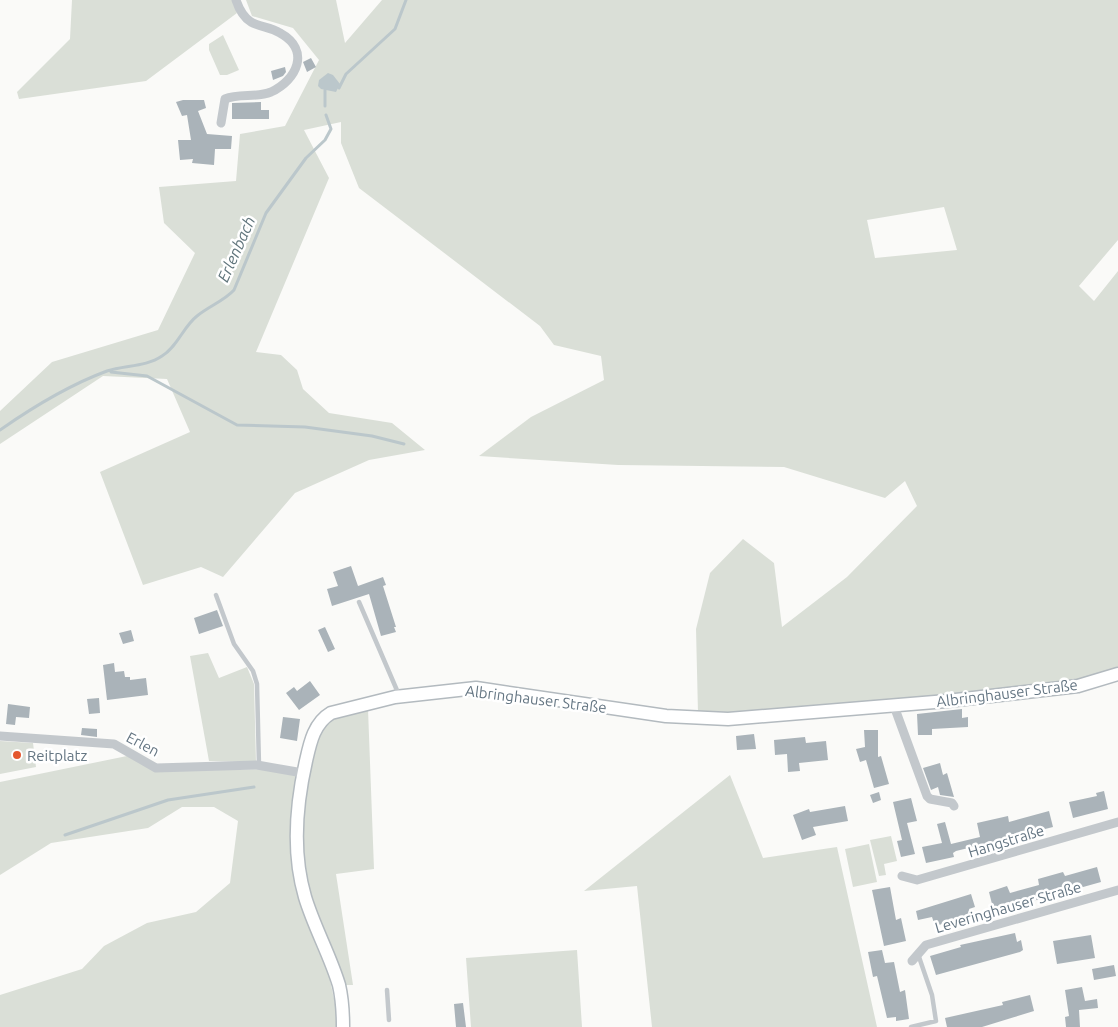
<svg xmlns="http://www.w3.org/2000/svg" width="1118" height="1027" font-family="Ubuntu,sans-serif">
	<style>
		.green { fill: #dadfd7; fill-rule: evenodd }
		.water { fill: #bbc7cb }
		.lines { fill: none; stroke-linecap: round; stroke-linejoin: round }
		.stream { stroke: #bbc7cb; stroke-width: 3 }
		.building { fill: #aab3b9 }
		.secondary-casing { stroke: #b3babf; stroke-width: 15 }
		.lane { stroke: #c3c8cc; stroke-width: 4.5 }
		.street { stroke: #c3c8cc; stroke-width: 9 }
		.secondary { stroke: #fff; stroke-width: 12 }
		.poi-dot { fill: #e4572e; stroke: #fff; stroke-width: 2 }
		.labels { text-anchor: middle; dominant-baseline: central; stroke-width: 5; stroke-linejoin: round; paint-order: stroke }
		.street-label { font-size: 15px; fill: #657683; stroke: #fff }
		.poi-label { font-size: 15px; fill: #657683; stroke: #fff; text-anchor: start }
		.water-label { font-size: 16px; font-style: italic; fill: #60757c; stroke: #fff }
	</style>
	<rect width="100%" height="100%" fill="#fafaf8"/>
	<path class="green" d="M72,0H233L237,13L146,81L19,99L17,92L70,39Z
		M246,0H336L345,43L382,0H1118V240L1079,286L1094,301L1118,271V669L1086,678L933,697L743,715L698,713L696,629L710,573L743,539L774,563L782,627L847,577L917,506L905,481L885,498L784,467L618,465L479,456L531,417L604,380L601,356L554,345L540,326L359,188L341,143V122L304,130L329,178L256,352L281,355L297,370L303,389L329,413L392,423L425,450L369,460L295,493L223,577L201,567L143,585L100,472L190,432L167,379L103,376L0,444V411L52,362L158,330L195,253L164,223L159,187L236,181L240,134L285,126L319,60L293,28L252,16ZM944,207L957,250L875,258L867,220Z
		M223,35L239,70L227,75H220L209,50V44Z
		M208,653L219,678L247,667L254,684L256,762L209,761L190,656Z
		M368,709L374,869L336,874L353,985H342L327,966L340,1027H0V995L82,969L104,946L147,923L196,912L230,883L238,821L214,807H182L148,828L51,843L0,875V782L127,756L155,771L265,769L308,776C318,724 316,722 368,709Z
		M0,741L33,743L36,767L0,774Z
		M730,775L763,858L837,847L877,1027H652L637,886L584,891Z
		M891,836L897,861L884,864L886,875L879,876L870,840Z
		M869,844L877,882L853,887L845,849Z
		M577,950L582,1027H471L466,958Z"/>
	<path class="water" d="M328,73L333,75L340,84L336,92L321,89L318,86L319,80Z"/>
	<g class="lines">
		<path class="stream" d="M339,88L346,74L395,29L406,0
			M325,90V106
			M111,372L147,376L237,425L305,427L372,436L404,444
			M0,430C33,407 69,385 107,371C125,365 146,367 162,356C178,346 183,327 197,316C209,306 224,301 234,290L266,213L306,158L325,140L331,129L326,115
			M65,835L168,800L254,787"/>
	</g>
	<path class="building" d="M311,58L316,67L307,72L303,62Z
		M285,67L286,72L283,76L273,80L271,71Z
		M183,100H204L206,108L198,111L207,134L232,136L231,149H215L214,165L192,163L193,159L180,160L178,140H191L187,115L182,116L176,102Z
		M261,102V110H269V119H232V103Z
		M351,566L358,586L383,577L386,585L383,586L396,627H394L396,632L381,636L369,594L332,606L327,589L338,586L333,572Z
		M217,610L223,626L199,634L194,618Z
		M325,627L335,649L328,652L318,630Z
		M131,630L134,641L123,644L119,633Z
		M114,663L115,672L124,671L125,677H130V680L146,678L148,695L107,700L103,665Z
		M310,681L320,695L299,710L286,693L294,687L297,691Z
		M99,698L100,713L89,714L87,699Z
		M8,704L30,707L29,718L16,717L15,725L6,724Z
		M962,709V718L968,717V727L932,729V735H918L917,714Z
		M283,717L300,719L297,741L280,738Z
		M82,728L97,729V737L81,735Z
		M864,730H878V757L881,756L889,784L874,788L866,760L860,762L856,749L865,747Z
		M754,734L756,749L737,750L736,736Z
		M805,737L806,743L826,741L828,760L799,763L800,771L788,772L787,754L775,755L774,740Z
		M940,763L943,775L947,773L954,797L940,795L938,787L931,790L923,768Z
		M1104,791L1108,809L1073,818L1069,802L1097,796L1096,793Z
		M879,792L881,800L873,803L870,795Z
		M911,798L917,821L907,823L915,854L901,857L897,841L902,840L893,802Z
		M845,806L848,821L813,827L816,835L802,840L793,815L809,809L810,812Z
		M1049,811L1053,827L956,851L953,853L954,857L926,863L922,847L942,843L937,824L945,822L951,844L980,837L977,823L1008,816L1009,822Z
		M1097,867L1101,882L994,912L989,892L1007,886L1010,893L1039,885L1038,879L1063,872L1065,876Z
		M890,887L896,920L901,918L906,941L884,946L872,890Z
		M971,894L975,907L969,909L971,916L935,926L932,917L918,920L916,911Z
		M1015,933L1017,942L1021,940L1023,950L1020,952L936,975L930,956L961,947L960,945Z
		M1091,935L1095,958L1057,964L1053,941Z
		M882,950L885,963L894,962L900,992L905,990L909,1019L896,1021V1017L887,1018L877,976L873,977L868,952Z
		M1114,965L1116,976L1094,980L1092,969Z
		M1082,987L1085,1001L1097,999L1098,1008L1079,1010L1080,1027H1066L1065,1017L1069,1016L1065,990Z
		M1030,995L1034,1011L982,1027H947L945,1018L1003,1005L1002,1002Z
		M463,1003L466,1027H456L454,1004Z"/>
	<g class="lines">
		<defs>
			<path id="secondary" d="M343,1027C343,1014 342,998 339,985C330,955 314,927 305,897C292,853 296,805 306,761C310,743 314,723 331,713L395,697L476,688L666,716L728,719L947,701L1078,686L1118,674"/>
		</defs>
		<use href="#secondary" class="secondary-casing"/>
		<path class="lane" d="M216,595L234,644L253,671L257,684L259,765
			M359,602L399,695
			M387,990L389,1020
			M911,1027L936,1021L932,995L918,954"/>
		<path class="street" d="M221,123L225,99C239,93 256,98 271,92C297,80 311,50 280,33C271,27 260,27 251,22C243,17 239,9 236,0
			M894,706L927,796L930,799L952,803L954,806
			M0,736L114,744L156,768L257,765L303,773
			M902,876L917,880L1118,822
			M912,961L926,945L1118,890"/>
		<use href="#secondary" class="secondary"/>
	</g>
	<circle class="poi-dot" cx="17" cy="755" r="5"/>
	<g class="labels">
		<g class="street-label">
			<text transform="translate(1007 693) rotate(-7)">Albringhauser Straße</text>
			<text transform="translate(536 699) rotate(7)">Albringhauser Straße</text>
			<text transform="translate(143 744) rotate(28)">Erlen</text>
			<text transform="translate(1006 841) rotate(-17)">Hangstraße</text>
			<text transform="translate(1008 907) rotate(-16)">Leveringhauser Straße</text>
		</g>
		<g class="poi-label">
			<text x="27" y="755">Reitplatz</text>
		</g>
		<g class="water-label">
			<text transform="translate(236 249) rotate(-66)">Erlenbach</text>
		</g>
	</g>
</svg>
